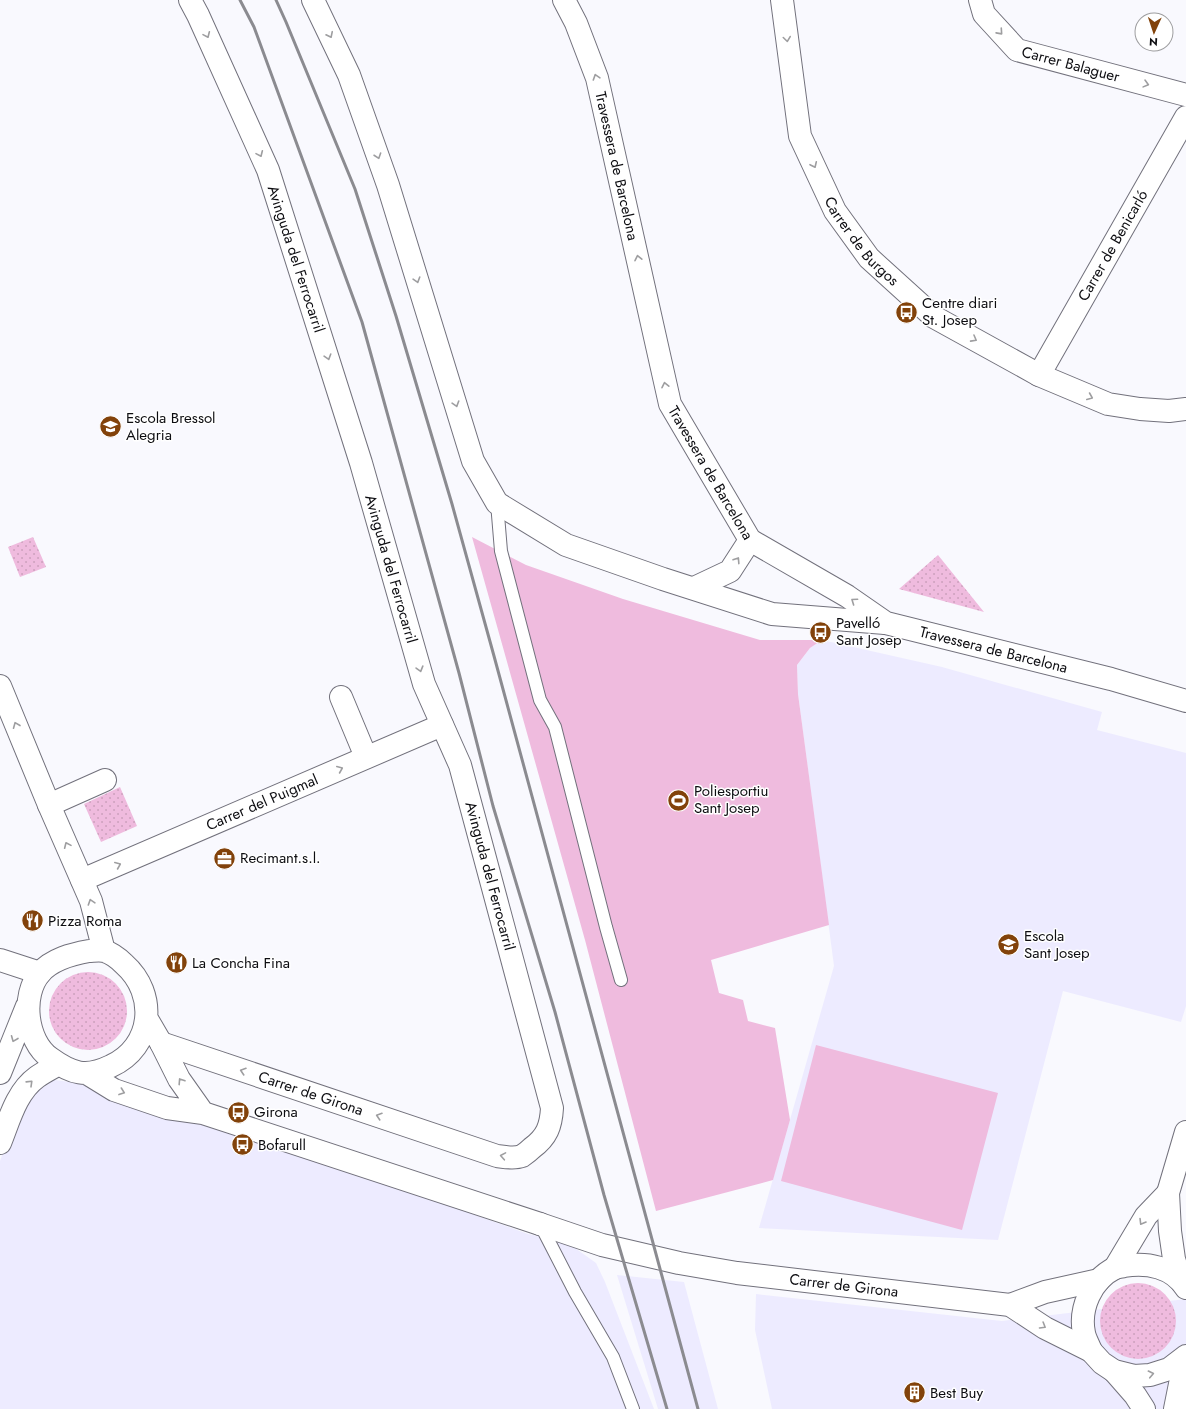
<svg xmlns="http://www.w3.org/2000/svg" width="1186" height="1409" font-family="Jost,sans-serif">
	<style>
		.built { fill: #edebff }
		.garden { fill: url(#garden-dots) }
		.pitch { fill: #efbbde }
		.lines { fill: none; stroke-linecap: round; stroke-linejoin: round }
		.lane-casing { stroke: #72717c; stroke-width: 14 }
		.street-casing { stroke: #72717c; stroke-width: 24 }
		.secondary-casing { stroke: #72717c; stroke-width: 24 }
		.lane { stroke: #fff; stroke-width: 12 }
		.street { stroke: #fff; stroke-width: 22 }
		.secondary { stroke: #fff; stroke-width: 22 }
		.rail { stroke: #8b8b90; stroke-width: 3 }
		.oneway { stroke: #9e9ea0 }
		.labels { text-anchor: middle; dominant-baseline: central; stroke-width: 3; stroke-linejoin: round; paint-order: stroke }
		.street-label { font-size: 15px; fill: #0d0d11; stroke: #fff }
		.poi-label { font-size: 15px; fill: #0d0d11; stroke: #fff; text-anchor: start }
	</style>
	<defs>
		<pattern id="garden-dots" width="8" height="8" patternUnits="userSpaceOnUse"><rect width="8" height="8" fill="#efbbde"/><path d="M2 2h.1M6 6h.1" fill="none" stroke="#cca0bd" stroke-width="1.8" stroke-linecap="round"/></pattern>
	</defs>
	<rect width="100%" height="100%" fill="#f9f9fe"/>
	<path class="built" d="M822,640L942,667L1102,712L1097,730L1186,753V1006L1181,1022L1063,991L998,1240L759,1228L834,966L798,694L797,665L810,648Z
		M55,1080L98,1086L243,1132L528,1234L568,1243L596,1263L605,1282L654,1409H0V1161L23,1096L38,1081Z
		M617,1275L684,1282L718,1409H658Z
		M756,1294L1002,1321L1186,1299V1409H772L755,1330Z"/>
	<path class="garden" d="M33,537L46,567L20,577L8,547Z
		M938,555L984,612L899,589Z
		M120,787L137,826L101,842L84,804Z
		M49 1011a39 39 0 1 1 78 0a39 39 0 1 1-78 0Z
		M1100 1321a38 38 0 1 1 76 0a38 38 0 1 1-76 0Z"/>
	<path class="pitch" d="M472,537L526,565L623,599L760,640H822L810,648L797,665L798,694L829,925L711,960L719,993L743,1000L748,1021L775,1028L790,1120L773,1180L656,1211L585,940Z
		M816,1045L998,1093L962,1230L781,1181Z"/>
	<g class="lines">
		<defs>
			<path id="lane" d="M497,503L501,551L540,700L555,727L606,927L621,980
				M540,1224L575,1292L613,1357L633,1409"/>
			<g id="street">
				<path d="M313,0L349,75L388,185L473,461L497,503L566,545L663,579L772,614L885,623"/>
				<path id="s1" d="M564,0L576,23L597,78L670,404L750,540L847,596L886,623L1111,679L1186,701"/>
				<path id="s2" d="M782,0L800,136L835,211L869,258L934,317L1039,375L1108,404L1140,409L1169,411L1186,409"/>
				<path id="s3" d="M980,0L984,14L1017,50L1186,95"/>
				<path id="s4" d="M1039,375L1186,117"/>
				<path d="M694,588L730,571L750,540"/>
				<path d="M341,697L366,757"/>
				<path d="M49,805L105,780"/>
				<path id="s5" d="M82,880L442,725"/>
				<path d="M0,960L40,973"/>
				<path id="s6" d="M161,1043L497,1156C505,1157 514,1159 522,1156C525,1154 529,1151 532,1148C547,1137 551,1126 552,1108L460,765L424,684L361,463L268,170L198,15L190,0"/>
				<path id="s7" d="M540,1224L602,1245L679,1263L737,1273L1010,1305L1045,1328L1091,1351L1102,1363L1114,1371L1134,1376L1150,1375L1169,1369L1186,1356"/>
				<path d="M1115,1268L1146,1216L1168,1193"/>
				<path d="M1181,1281L1174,1259L1170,1231L1168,1193L1186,1132"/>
				<path d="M1010,1305L1045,1292L1099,1280"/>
				<path d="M1091,1351C1089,1345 1085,1339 1084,1333C1079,1309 1091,1280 1115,1268C1117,1267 1121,1267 1124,1266C1147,1262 1173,1267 1186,1288"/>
				<path d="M1114,1371L1135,1395L1144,1409"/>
				<path d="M1175,1409L1185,1359"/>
			</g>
			<path id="secondary" d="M0,686L49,805L91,901L104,951
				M89,951C93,951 99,950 104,951C111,953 119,959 124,964C158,994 153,1047 111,1066C86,1078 72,1074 50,1058C26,1041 21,995 40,973C52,959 72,954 89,951Z
				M147,1019L161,1043L179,1079L203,1113
				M0,1073L27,1006
				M88,1074L114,1090L167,1108L203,1113L540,1224
				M0,1143C9,1121 16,1092 37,1077C44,1072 52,1068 59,1064"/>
		</defs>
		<use href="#lane" class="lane-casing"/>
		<use href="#street" class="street-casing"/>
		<use href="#secondary" class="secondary-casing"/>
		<use href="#lane" class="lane"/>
		<use href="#street" class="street"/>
		<use href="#secondary" class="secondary"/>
		<path class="rail" d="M240,0L254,27L362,322L459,673L493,806L555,1012L604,1195L667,1409
			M276,0L286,22L355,189L396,316L452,504L494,656L698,1409"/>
	</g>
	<defs><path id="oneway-chevron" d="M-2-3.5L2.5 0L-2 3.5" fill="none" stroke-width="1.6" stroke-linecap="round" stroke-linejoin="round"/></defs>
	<g class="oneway">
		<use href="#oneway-chevron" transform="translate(1000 32) rotate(48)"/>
		<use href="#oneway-chevron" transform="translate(207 35) rotate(66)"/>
		<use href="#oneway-chevron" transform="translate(330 35) rotate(64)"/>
		<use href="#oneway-chevron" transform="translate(787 39) rotate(82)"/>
		<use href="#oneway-chevron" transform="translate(596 77) rotate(-108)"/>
		<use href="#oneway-chevron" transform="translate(1146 84) rotate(15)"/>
		<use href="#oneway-chevron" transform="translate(260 154) rotate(66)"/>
		<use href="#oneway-chevron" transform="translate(378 156) rotate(71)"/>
		<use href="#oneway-chevron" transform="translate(814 165) rotate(65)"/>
		<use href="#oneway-chevron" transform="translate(638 258) rotate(-102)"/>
		<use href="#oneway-chevron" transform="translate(417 280) rotate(73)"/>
		<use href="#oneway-chevron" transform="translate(974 339) rotate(29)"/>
		<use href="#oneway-chevron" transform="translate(328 357) rotate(73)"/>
		<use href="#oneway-chevron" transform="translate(665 385) rotate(-102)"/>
		<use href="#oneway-chevron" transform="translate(1090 397) rotate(23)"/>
		<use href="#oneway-chevron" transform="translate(456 404) rotate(73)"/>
		<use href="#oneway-chevron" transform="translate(737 560) rotate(-57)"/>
		<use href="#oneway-chevron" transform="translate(854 601) rotate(-145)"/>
		<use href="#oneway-chevron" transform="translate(420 669) rotate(74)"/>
		<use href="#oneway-chevron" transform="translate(16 725) rotate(-112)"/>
		<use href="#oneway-chevron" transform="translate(340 769) rotate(-23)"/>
		<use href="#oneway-chevron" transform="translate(67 845) rotate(-114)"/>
		<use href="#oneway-chevron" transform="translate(118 865) rotate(-23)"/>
		<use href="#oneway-chevron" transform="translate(91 902) rotate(-108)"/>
		<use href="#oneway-chevron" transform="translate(14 1039) rotate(112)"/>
		<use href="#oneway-chevron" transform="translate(243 1071) rotate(-162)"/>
		<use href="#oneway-chevron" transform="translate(181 1081) rotate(-123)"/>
		<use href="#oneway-chevron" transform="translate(30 1083) rotate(-44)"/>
		<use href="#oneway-chevron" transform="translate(122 1092) rotate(20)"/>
		<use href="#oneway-chevron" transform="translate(379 1116) rotate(-162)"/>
		<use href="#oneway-chevron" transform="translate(503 1156) rotate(-170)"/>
		<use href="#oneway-chevron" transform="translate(1142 1222) rotate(121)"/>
		<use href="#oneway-chevron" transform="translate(1043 1326) rotate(31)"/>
		<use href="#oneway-chevron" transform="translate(1151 1374) rotate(-12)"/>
	</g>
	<defs>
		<symbol id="bus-disc" viewBox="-11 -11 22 22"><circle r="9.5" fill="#82420a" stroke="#fff"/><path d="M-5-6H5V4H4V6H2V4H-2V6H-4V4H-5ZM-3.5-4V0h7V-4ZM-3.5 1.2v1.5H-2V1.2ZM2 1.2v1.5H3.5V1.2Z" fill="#fff"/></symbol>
		<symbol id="school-disc" viewBox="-11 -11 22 22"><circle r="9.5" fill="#82420a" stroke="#fff"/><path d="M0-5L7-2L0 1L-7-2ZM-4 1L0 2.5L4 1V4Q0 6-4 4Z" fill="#fff"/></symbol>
		<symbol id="stadium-disc" viewBox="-11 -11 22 22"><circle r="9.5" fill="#82420a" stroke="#fff"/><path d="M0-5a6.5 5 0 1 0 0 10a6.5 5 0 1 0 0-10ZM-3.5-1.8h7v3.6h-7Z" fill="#fff"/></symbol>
		<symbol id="office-disc" viewBox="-11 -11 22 22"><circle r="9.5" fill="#82420a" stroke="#fff"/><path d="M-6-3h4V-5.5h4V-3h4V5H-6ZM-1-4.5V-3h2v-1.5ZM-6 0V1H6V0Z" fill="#fff"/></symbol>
		<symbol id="restaurant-disc" viewBox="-11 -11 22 22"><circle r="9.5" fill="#82420a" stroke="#fff"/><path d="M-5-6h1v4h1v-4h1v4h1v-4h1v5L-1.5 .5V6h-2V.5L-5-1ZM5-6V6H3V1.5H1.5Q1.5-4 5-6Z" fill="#fff"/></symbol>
		<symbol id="building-disc" viewBox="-11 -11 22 22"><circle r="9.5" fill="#82420a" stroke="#fff"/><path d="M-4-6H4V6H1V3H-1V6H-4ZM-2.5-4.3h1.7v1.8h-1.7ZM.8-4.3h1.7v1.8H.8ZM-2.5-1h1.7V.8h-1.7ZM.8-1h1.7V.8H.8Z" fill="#fff"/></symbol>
	</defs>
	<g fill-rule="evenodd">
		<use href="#bus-disc" x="894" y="300" width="25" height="25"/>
		<use href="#school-disc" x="98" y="414" width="25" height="25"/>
		<use href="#bus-disc" x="808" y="620" width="25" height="25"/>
		<use href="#stadium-disc" x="666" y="788" width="25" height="25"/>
		<use href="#office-disc" x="212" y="846" width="25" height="25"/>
		<use href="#restaurant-disc" x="20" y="908" width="25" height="25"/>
		<use href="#school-disc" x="996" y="932" width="25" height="25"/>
		<use href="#restaurant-disc" x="164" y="950" width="25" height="25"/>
		<use href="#bus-disc" x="226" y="1100" width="25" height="25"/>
		<use href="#bus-disc" x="230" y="1132" width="25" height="25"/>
		<use href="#building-disc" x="902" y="1380" width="25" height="25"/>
	</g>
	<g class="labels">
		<g class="street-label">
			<text stroke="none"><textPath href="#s3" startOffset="119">Carrer Balaguer</textPath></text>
			<text stroke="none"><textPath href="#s1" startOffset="175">Travessera de Barcelona</textPath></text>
			<text stroke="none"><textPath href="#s2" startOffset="260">Carrer de Burgos</textPath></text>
			<text stroke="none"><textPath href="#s4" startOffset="149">Carrer de Benicarló</textPath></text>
			<text transform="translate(296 259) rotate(72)">Avinguda del Ferrocarril</text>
			<text stroke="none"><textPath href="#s1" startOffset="499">Travessera de Barcelona</textPath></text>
			<text transform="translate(391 569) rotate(74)">Avinguda del Ferrocarril</text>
			<text stroke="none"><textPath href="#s1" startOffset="847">Travessera de Barcelona</textPath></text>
			<text stroke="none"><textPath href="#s5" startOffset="196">Carrer del Puigmal</textPath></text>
			<text transform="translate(490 876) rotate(75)">Avinguda del Ferrocarril</text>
			<text stroke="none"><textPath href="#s6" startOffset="158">Carrer de Girona</textPath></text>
			<text stroke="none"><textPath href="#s7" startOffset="311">Carrer de Girona</textPath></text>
		</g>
		<g class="poi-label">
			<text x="922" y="303">Centre diari<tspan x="922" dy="17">St. Josep</tspan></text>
			<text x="126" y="418">Escola Bressol<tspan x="126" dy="17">Alegria</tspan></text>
			<text x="836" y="623">Pavelló<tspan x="836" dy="17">Sant Josep</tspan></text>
			<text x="694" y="791">Poliesportiu<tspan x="694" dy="17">Sant Josep</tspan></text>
			<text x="240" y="858">Recimant.s.l.</text>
			<text x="48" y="921">Pizza Roma</text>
			<text x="1024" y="936">Escola<tspan x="1024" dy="17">Sant Josep</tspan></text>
			<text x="192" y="963">La Concha Fina</text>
			<text x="254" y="1112">Girona</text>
			<text x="258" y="1145">Bofarull</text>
			<text x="930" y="1393">Best Buy</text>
		</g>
	</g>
	<g transform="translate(1154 32) rotate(183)"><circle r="19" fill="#ffffff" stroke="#9e9ea0"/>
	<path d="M0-3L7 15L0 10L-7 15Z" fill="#82420a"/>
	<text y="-6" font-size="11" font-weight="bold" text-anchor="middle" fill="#0d0d11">N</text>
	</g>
</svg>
